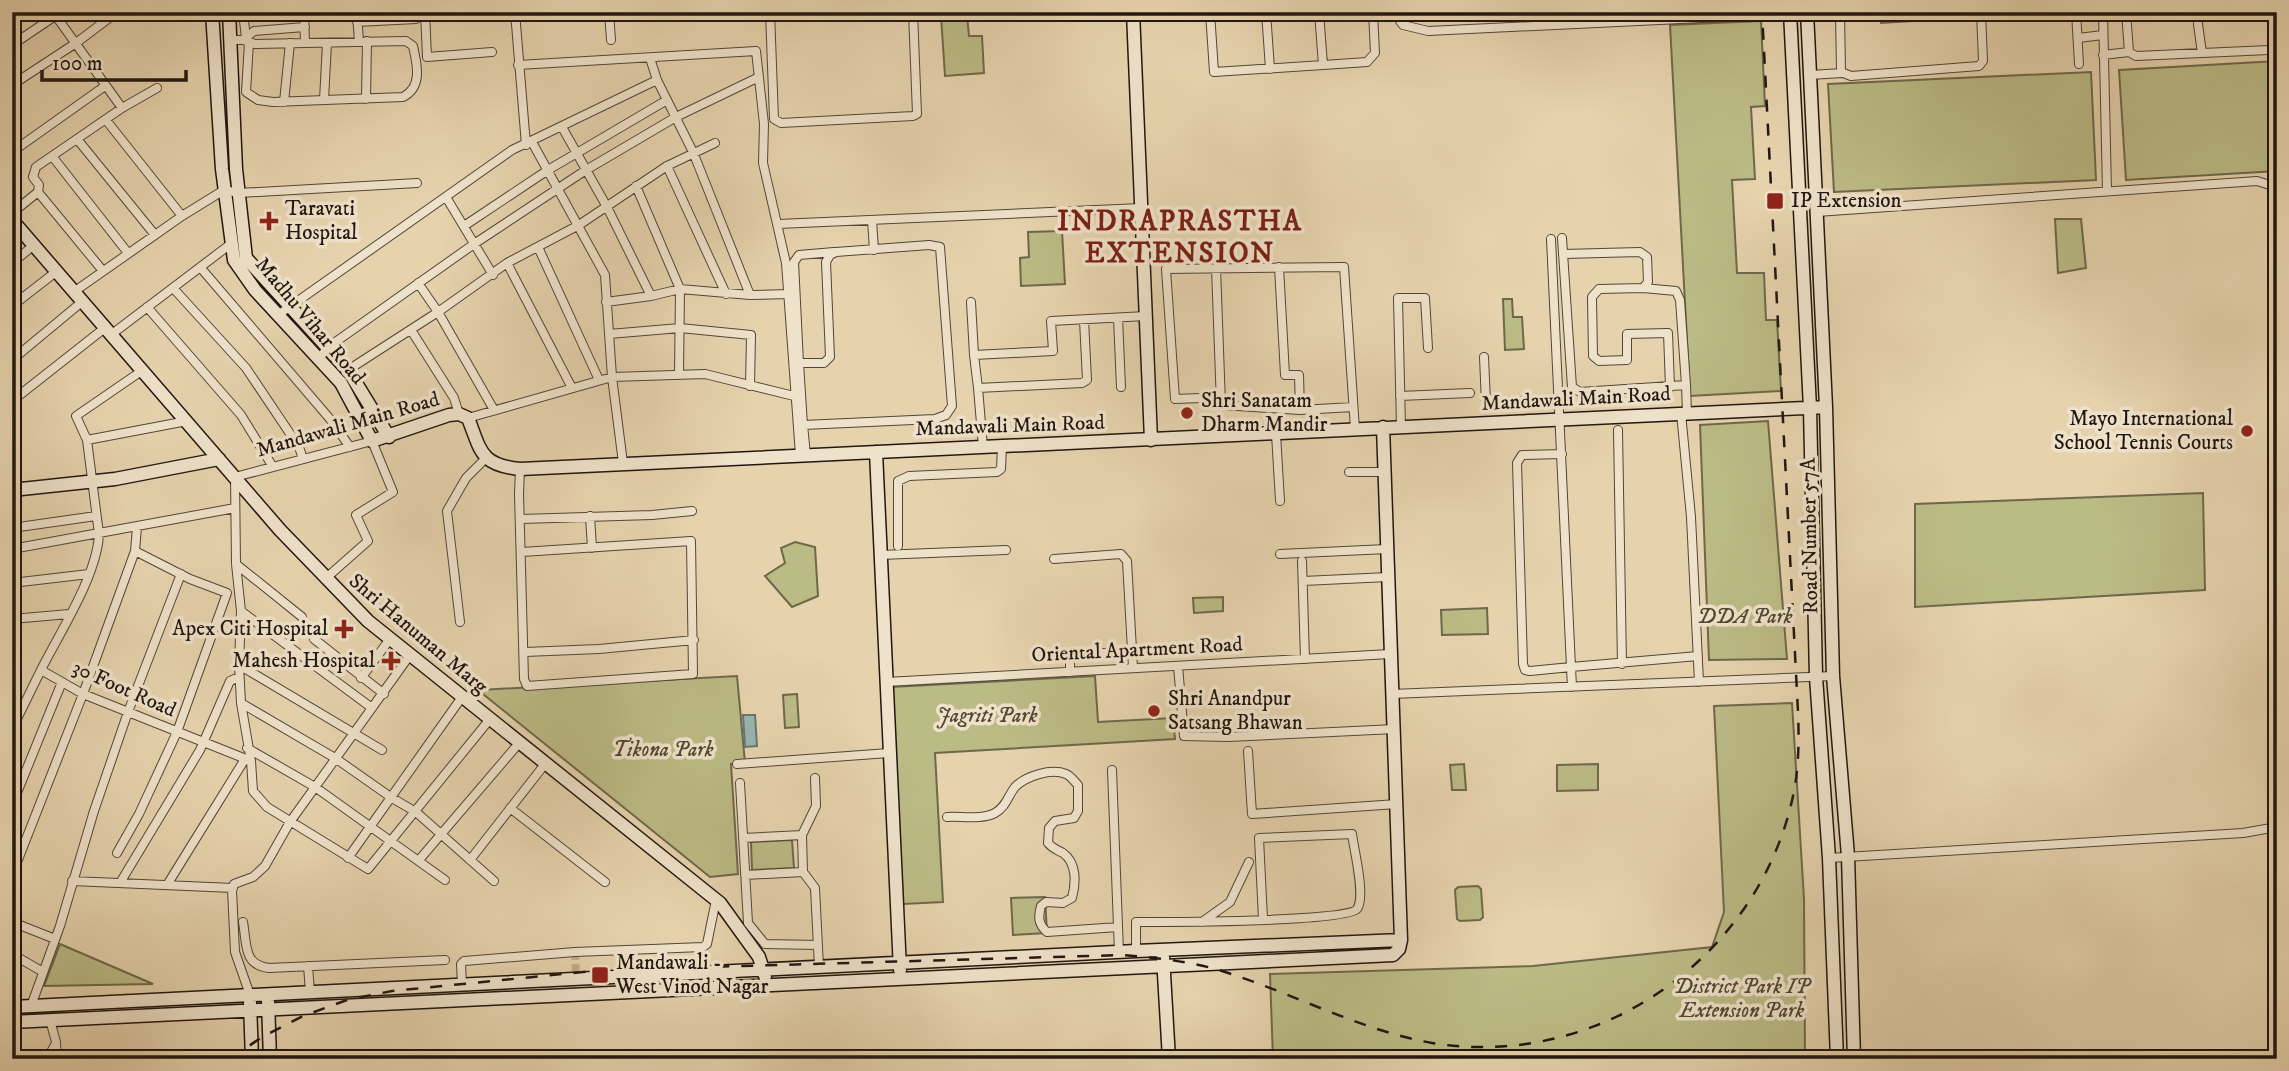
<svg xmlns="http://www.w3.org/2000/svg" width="2289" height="1071" font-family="'IM FELL DW Pica',serif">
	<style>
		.green { fill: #bbbb86; stroke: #6e684b; stroke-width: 2 }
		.water { fill: #98b6b2; stroke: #687671; stroke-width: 2 }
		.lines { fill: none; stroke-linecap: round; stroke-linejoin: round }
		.street-tunnel { stroke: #bfad8e; stroke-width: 8; stroke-dasharray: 8 4; stroke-linecap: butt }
		.street-casing { stroke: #524538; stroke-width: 10 }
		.secondary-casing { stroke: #211610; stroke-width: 15 }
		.street { stroke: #efe2ca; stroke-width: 8 }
		.secondary { stroke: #efe2ca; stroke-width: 12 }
		.rail { stroke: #211610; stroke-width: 2.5; stroke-dasharray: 12 12; stroke-linecap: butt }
		.poi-dot { fill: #8f2418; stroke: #efe2ca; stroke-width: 2.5 }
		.labels { text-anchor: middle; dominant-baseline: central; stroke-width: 7; stroke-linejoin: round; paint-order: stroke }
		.poi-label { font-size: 21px; fill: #211610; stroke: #efe2ca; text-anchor: start }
		.street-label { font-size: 21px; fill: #211610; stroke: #efe2ca }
		.park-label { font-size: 21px; font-style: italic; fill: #4f4833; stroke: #efe2ca }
		.district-label { font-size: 28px; font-weight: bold; letter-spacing: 2px; fill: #7a1f14; stroke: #efe2ca }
	</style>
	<rect width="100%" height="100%" fill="#e6d3ae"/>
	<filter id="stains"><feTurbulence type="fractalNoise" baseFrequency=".00286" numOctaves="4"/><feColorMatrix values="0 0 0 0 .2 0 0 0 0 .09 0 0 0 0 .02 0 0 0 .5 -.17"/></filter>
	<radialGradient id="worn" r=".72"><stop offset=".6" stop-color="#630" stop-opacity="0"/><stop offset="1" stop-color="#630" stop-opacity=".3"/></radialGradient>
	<path class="green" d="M1880,12H1928L1929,20L1881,23Z
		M967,15L969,36H982L984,73L945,76L941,16Z
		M1761,21L1765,106L1751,107L1755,179L1732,180L1737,273H1764L1766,320H1777L1781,391L1690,396L1670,25Z
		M2277,61V171L2126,180L2119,70Z
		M2091,72L2096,180L1834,192L1828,84Z
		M2055,219H2081L2086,268L2058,273Z
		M1062,231L1065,284L1021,286L1020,258L1029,257L1028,232Z
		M1503,299H1512L1513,317H1522L1524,349L1505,350Z
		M1768,421L1787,659L1709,660L1700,425Z
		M2203,493L2205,590L1915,607V504Z
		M795,542L815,547L818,596L792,607L765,576L785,563L781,548Z
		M1223,597V611L1194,613L1193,598Z
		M1487,608L1488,634L1442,635L1441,610Z
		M737,676L745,763L731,764L738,874L710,877L478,690Z
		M1095,676L1098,722L1173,718L1175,739L935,753L943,902L903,904L891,687Z
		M797,694L799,727L785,728L783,695Z
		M1792,703L1804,899L1805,1059H1273L1270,974L1533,966L1712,947L1724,912L1714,706Z
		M1464,764L1466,790H1452L1450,765Z
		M1598,764V790L1557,791V765Z
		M792,840L794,868L752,870L751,842Z
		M1478,886L1481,889L1483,917L1480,920L1460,921L1457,919L1455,890L1458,887Z
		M1045,897L1047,933L1013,935L1011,898Z
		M60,944L153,984L44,986Z"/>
	<path class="water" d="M755,715L757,746L745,747L743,715Z"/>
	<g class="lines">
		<path class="street-tunnel" d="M575,952L576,979"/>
		<defs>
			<path id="street" d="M53,12L122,108
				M243,12L246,38
				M304,12L305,43
				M357,12L359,42
				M425,12L427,57L492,52
				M515,12L526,145
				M609,12L611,40
				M770,12L774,119L781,123L913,116L917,114L913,12
				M1210,12L1214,72L1323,65L1319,12
				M1266,12L1270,69
				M1398,12L1400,21L1403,25L1428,31L1807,13
				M1840,12L1841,72L1851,76L1979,66L1983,61L1981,12
				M2076,12L2079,64
				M2103,12L2107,191
				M2126,12L2129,52L2136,56L2269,50L2274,44L2275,12
				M357,22L416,19L419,12
				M2198,24L2202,53
				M2078,38L2103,35
				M230,40H243L254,31L305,27
				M243,40L255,44L406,41L413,46C417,64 423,87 403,97L273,102L258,100L246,92L249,42
				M12,45L55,16
				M2103,55L2129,52
				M650,58L657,80L693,152L750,295
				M518,65L756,51L764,124L763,163L786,263L800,455
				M1323,65L1367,62L1375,53L1373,12
				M1810,75L1842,73
				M12,85L76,43L117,12
				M366,99L367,41
				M324,100L327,43
				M284,102L290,43
				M106,120L182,216
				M562,127L607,207L651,296
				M77,139L155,235
				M532,142L605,275L612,377L623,463
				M12,152L105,86
				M52,156L128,253
				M667,166L726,294
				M636,186L680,289L679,374
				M38,192L103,271
				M446,197L493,275
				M1817,212L2257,181L2273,186L2277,210
				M12,213L38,192L39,185L33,177L36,167L122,108L157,88
				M872,220L874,250
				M778,224L1141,208
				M464,226L548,170L667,100
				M1562,238L1572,387L1580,392L1686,385L1687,413
				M1551,239L1571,667L1530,671L1525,670L1523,664L1517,463L1522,455L1562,454
				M538,247L599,380
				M1563,254L1640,252L1647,257L1648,282L1643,288L1599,289L1592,297L1593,356L1599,361L1627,360V334L1668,333L1670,387
				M12,263L34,245
				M507,263L572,388
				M200,267L330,419L350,447
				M1279,267L1285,375H1299L1300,410
				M1216,268L1221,404
				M418,283L438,312L494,410
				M173,288L246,368L299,447L303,459
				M1643,288L1676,291L1680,300L1686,385
				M75,291L182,216L224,190L239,193L417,183
				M606,302L651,296L680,289L750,295L789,294
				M971,302L974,355
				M12,306L57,271
				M147,307L241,415L273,467
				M278,315L512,150L657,80
				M1118,318L1121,387
				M411,330L454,398L459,414
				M112,334L232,243
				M609,334L680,328L751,335L750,386
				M1484,357L1486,403L1560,400
				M319,359L327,348L474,244L586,170L676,117L759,77
				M12,360L83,301
				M799,363L794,262L799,255L834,252
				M143,370L76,416L87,440L99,534C97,576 60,632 41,670L83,694L251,761
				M348,370L438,312L507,263L579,225L667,166L715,143
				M978,388L974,355L1053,351L1051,321L1146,316
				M1400,396L1470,393
				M12,401L106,327
				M1353,407L1300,410L1206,404V400L1201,398L1175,399L1166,269L1344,267L1355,429
				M1681,413L1691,517L1699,682
				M468,418L612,377L705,374L794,396
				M803,425L799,363H824L830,357L826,262L830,255L836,252L929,245L940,247L952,406L946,415L935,419L803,425L806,455
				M1401,427L1398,298H1425L1428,348
				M1618,430L1622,664
				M1276,434L1280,501
				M87,440L187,421
				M983,447L978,388L1082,383L1087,380L1084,320
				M520,469L519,494L524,679L527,686L693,674L691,541L522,552
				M1349,472H1384
				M590,516L592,548
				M521,519L652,515L692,511
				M12,528L96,516
				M898,546V481L909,476L997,472L1001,469L1002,446
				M12,549L235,508
				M1280,554L1387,549
				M880,555L1006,550
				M1054,559L1121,554L1127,561L1133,668
				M1302,561L1305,659
				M236,564L302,617
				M325,579L368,541L356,515L393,492L372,441L235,477L236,564L241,611L239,665L241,703L251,761L253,791L267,807L368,869L490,719
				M1303,581L1388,577
				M12,583L89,574
				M241,611L372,708
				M12,619L69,614
				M460,622L447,511L466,478L485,459
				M314,639L384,694
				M525,652L599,649L694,640
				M239,665L382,750
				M1178,666L1184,736L1228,737L1395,729
				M1070,672V660L1077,655L1132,651
				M361,678L390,639
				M886,682L1390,654
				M1572,687L1571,667L1698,656
				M1392,694L1833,676
				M241,703L335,758L392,798L416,812L494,881
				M12,729L41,670
				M247,748L315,787L445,880
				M1248,751L1252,814L1397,804
				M737,764L889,753
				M1112,770L1119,952
				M815,778L816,806L802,835L803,872L815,888L819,967
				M740,783L748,923L765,944L818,945
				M12,805L62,682
				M510,808L605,882
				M947,817C961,816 982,820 995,813C1006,807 1008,796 1015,787C1026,776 1051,768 1066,774C1071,776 1074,781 1078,785V811L1074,818L1055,821L1049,828L1048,843C1053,849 1056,849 1063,853C1077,863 1076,883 1072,898L1063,903L1046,902L1041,906C1038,917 1038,924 1047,932L1118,927
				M743,838L802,835
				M117,853L139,814L177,732L227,593L190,579L135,551
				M348,858L462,697
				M1829,858L2243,833L2277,827
				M419,860L520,742
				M470,860L545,764
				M12,875L83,694L135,551L137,527
				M745,875L803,872
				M72,881L233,888
				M120,883L200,750L230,681L239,677
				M167,885L245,759
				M12,922L55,939
				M243,922C247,944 243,965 269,968L445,960
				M1202,922L1230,902L1249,862
				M1136,951V922C1162,922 1348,922 1357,909C1366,897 1354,850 1352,834L1259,838L1263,919
				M12,954L43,972
				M308,966L310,992
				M462,984L461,964L464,961L575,952L703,947L707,944L716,900
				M250,995L235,952L232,890L234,884L253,877L265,866L290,822L410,655
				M31,1006L60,926L94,811L128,712L181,574
				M50,1020L56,1042L57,1059
				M47,1059L55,1045"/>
			<path id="secondary" d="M212,12L222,169L234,260L255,290L341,383L372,441L449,415L459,414L468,418C481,451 480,465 520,469L1826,407
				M229,12L236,169L246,258L348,370L389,437
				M1133,12L1151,440
				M1790,12L1810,408L1816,677L1829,858L1837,1059
				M1807,12L1826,407L1833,676L1848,856L1854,1059
				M12,220L280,530L368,621L720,903L759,957L765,976
				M876,452L900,970
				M12,490L115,479L219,459
				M1163,957L1169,1059
				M268,1001L270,1059
				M250,1003L252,1059
				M12,1007L1136,951L1401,940
				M12,1022L1393,955L1399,949L1401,940L1383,427"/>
		</defs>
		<use href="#street" class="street-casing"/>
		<use href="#secondary" class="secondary-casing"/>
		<use href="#street" class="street"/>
		<use href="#secondary" class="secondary"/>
		<path class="rail" d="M230,1059L262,1037L303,1016L347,1000L392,991L603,970L1123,955C1156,958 1190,961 1222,971C1293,993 1359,1030 1432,1043C1602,1071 1765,953 1795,786C1799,761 1799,736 1798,712L1762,12"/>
	</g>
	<g class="poi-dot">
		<rect x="1766" y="192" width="18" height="18" rx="3.5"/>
		<path d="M265.5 210.5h7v7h7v7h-7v7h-7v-7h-7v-7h7z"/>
		<circle cx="1187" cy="413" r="7"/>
		<circle cx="2247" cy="431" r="7"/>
		<path d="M340.5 618.5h7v7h7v7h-7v7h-7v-7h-7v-7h7z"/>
		<path d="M387.5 650.5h7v7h7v7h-7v7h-7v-7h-7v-7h7z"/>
		<circle cx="1154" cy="711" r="7"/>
		<rect x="591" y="966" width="18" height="18" rx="3.5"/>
	</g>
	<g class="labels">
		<g class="poi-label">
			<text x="1791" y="201">IP Extension</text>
			<text x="285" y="209">Taravati<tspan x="285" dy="24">Hospital</tspan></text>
			<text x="1201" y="401">Shri Sanatam<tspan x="1201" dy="24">Dharm Mandir</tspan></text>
			<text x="2233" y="419" text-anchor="end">Mayo International<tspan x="2233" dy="24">School Tennis Courts</tspan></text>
			<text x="328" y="629" text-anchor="end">Apex Citi Hospital</text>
			<text x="375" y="661" text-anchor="end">Mahesh Hospital</text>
			<text x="1168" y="699">Shri Anandpur<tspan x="1168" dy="24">Satsang Bhawan</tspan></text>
			<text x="616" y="963">Mandawali -<tspan x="616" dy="24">West Vinod Nagar</tspan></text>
		</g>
		<g class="street-label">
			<text transform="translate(310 321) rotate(50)">Madhu Vihar Road</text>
			<text transform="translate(1576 399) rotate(-3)">Mandawali Main Road</text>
			<text transform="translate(348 425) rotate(-16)">Mandawali Main Road</text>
			<text transform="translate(1010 426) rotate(-2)">Mandawali Main Road</text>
			<text transform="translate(1810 536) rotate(-91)">Road Number 57A</text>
			<text transform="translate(418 634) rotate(40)">Shri Hanuman Marg</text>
			<text transform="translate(1137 650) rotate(-3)">Oriental Apartment Road</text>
			<text transform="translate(124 689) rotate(24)">30 Foot Road</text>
		</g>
		<g class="park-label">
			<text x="1745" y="617">DDA Park</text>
			<text x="987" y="716">Jagriti Park</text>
			<text x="663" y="750">Tikona Park</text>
			<text x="1742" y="987">District Park IP<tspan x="1742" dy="24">Extension Park</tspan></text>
		</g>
		<g class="district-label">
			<text x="1180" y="221">INDRAPRASTHA<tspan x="1180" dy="32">EXTENSION</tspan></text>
		</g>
	</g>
	<rect width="2289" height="1071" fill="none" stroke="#e6d3ae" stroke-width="42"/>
	<rect x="14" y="14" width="2261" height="1043" fill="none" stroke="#211610" stroke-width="3.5"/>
	<rect x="21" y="21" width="2247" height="1029" fill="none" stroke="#211610" stroke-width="2"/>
	<path d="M42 70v10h144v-10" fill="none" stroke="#211610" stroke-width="3.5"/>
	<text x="52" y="70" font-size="21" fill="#211610" stroke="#efe2ca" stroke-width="5" paint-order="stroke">100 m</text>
	<rect width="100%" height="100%" filter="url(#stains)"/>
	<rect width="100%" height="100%" fill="url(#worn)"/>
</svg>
